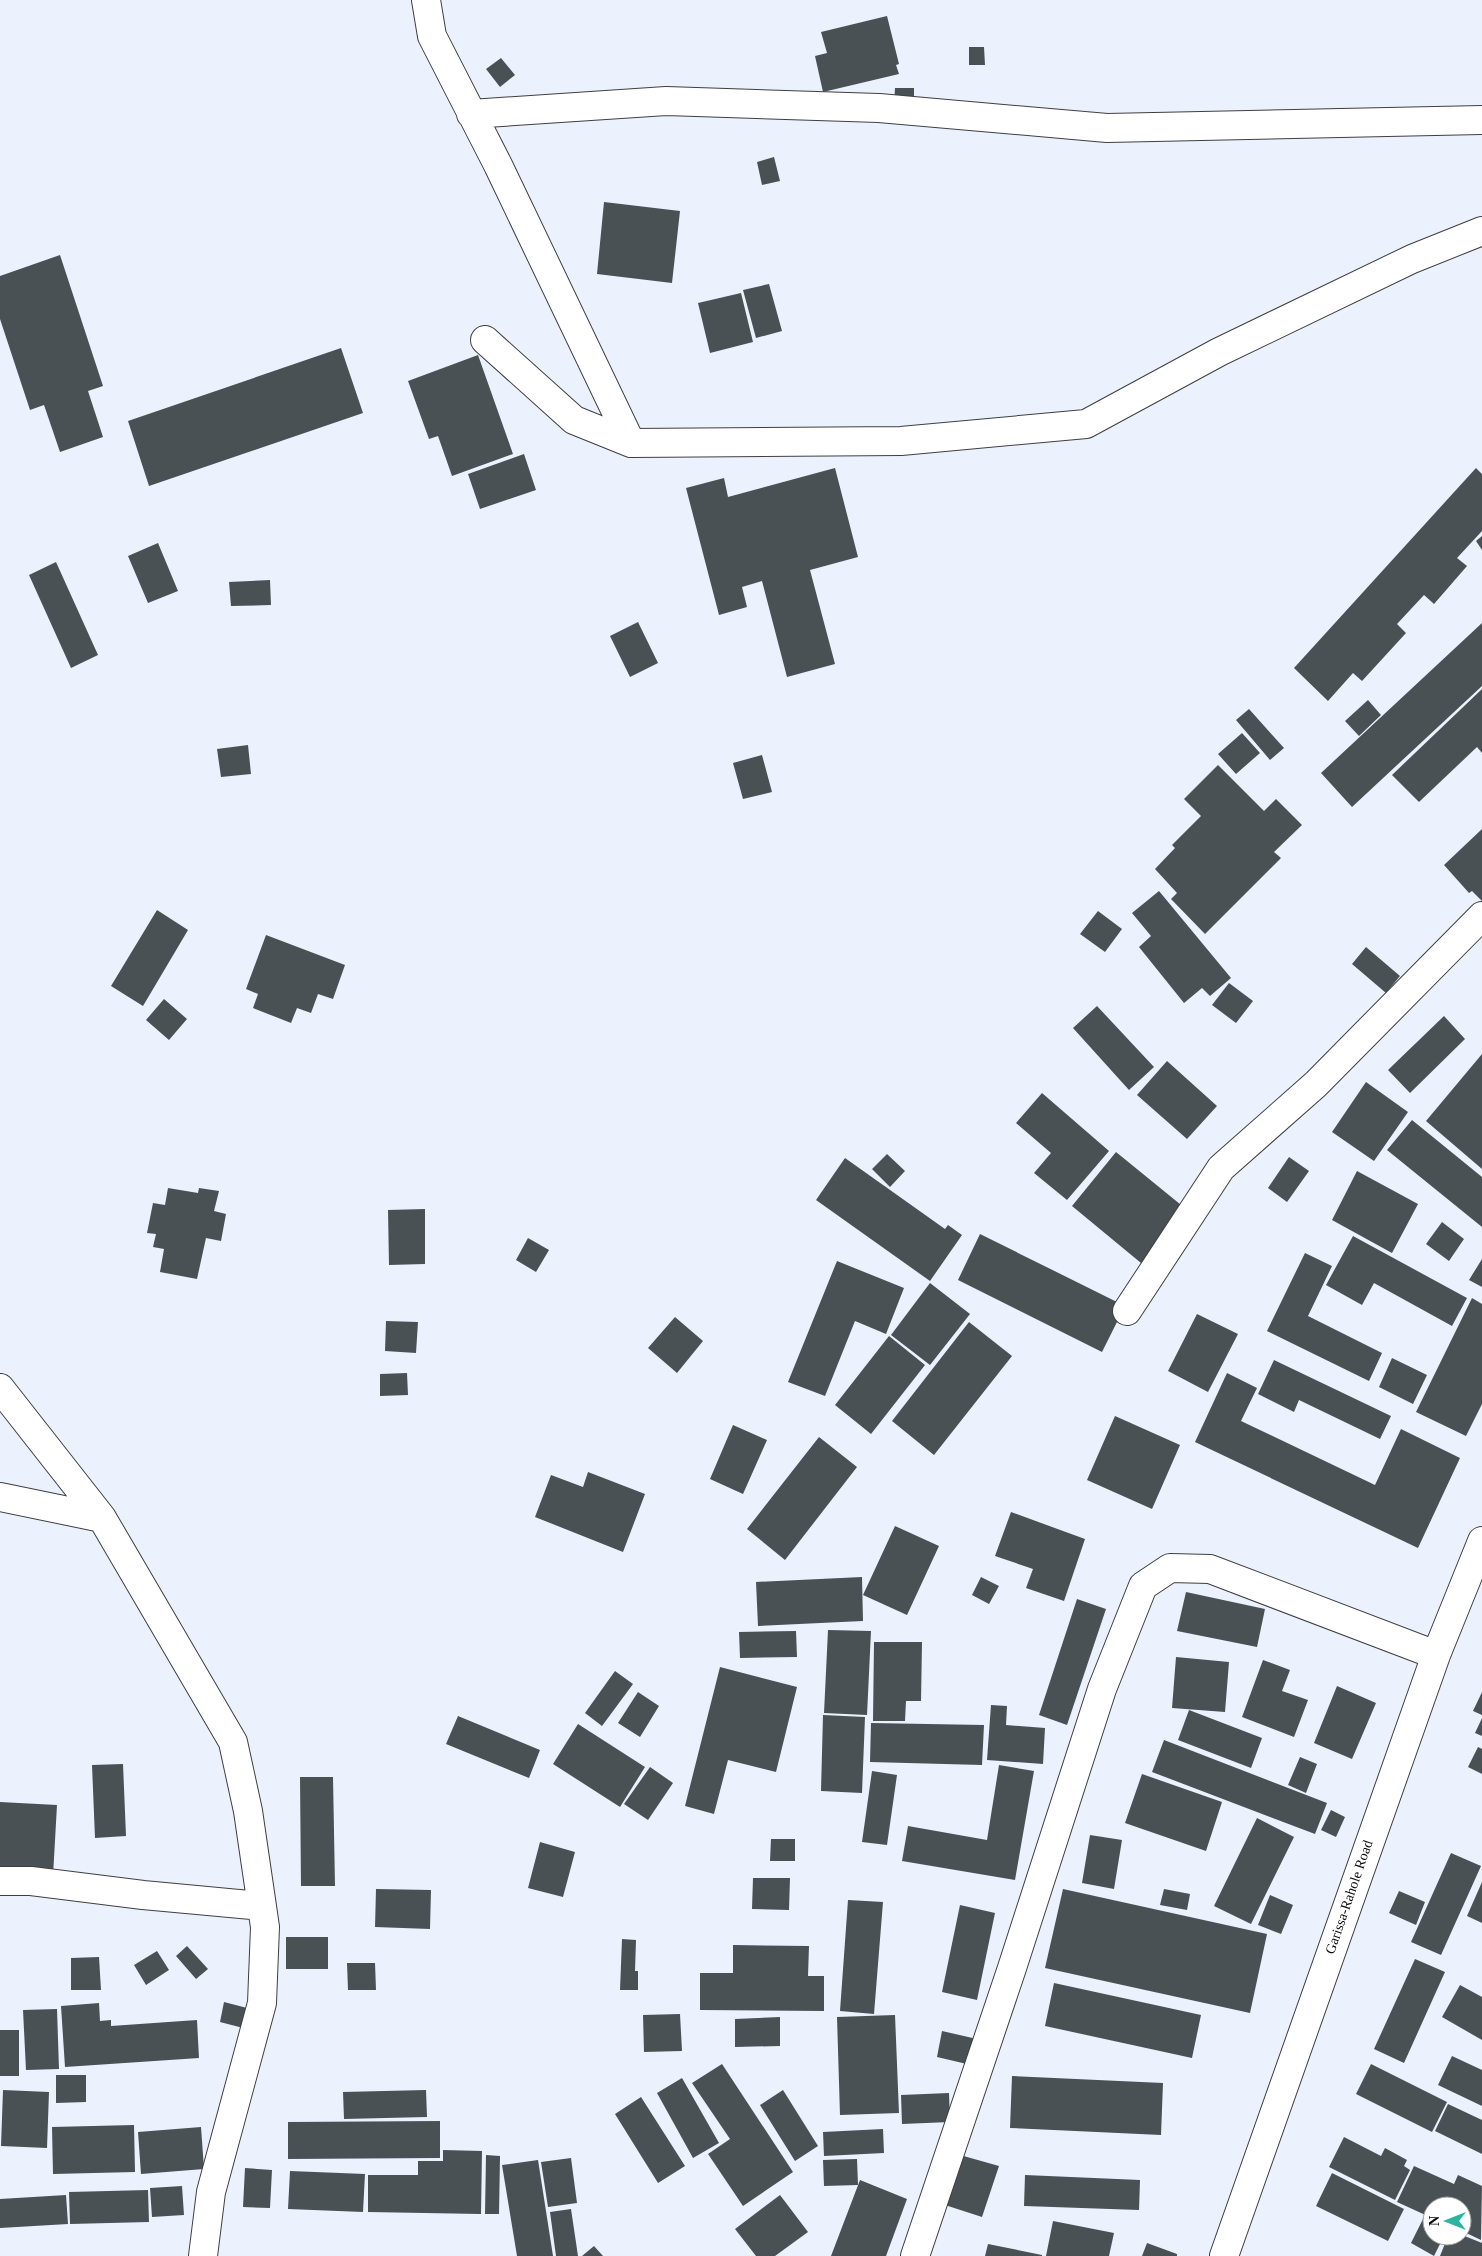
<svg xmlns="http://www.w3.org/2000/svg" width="1482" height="2256" font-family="Georgia,serif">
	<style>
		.building { fill: #495154 }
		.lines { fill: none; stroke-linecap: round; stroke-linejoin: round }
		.minor-casing { stroke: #3f3f3f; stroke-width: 30 }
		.minor { stroke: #fff; stroke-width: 28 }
		.labels { text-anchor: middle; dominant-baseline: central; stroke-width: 5; stroke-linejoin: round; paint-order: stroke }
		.street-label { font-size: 14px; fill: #0c0c0c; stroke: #fff }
	</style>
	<rect width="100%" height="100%" fill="#ecf1fe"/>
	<path class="building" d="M887,16L899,64L896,65L899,74L823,92L815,56L827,53L821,32Z
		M969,47H984L985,65H969Z
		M501,58L515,75L500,87L486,69Z
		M895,88H914V106H894Z
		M774,157L780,181L762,185L757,162Z
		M604,202L680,211L672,283L597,274Z
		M60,255L103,386L88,391L103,437L60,452L44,405L30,410L0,319V276Z
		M769,284L782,331L756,338L743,290Z
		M741,293L753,342L710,353L698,303Z
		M341,348L363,413L149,486L128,421Z
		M478,355L513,454L452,476L438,436L429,439L408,381Z
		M524,454L536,490L480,509L468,474Z
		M835,468L858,557L810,570L835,664L787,677L762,581L742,587L747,607L719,615L686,488L724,478L728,497Z
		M1476,468L1482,474V531L1457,558L1467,566L1434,604L1424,595L1397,624L1406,633L1362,681L1353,673L1328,701L1294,668Z
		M1482,536V550L1476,541Z
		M158,543L178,591L148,603L128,556Z
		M56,562L98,655L71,668L29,575Z
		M270,580L271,605L231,606L229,582Z
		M638,622L658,663L630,677L610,636Z
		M1482,623V686L1352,807L1321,773Z
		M1482,689V753L1477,747L1419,802L1392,775Z
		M1368,700L1381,715L1359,736L1345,721Z
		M1249,709L1284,748L1270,760L1236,720Z
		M1242,733L1260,753L1236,774L1218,754Z
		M248,745L251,774L221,777L217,749Z
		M762,755L772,792L743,799L733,763Z
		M1218,765L1264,811L1276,799L1302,825L1274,852L1281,858L1205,934L1171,899L1177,893L1155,869L1175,848L1172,845L1201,816L1184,799Z
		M1482,829V901L1472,891L1469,893L1444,865Z
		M1159,891L1231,978L1210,996L1202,988L1184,1003L1139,947L1151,936L1132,913Z
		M157,910L188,930L143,1006L111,986Z
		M1098,911L1122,929L1105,952L1080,934Z
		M266,935L345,965L333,999L318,994L311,1013L297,1008L291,1023L253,1008L258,994L246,989Z
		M1366,947L1400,976L1386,993L1352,964Z
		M1229,983L1253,1001L1236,1023L1212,1005Z
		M164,999L187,1019L169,1040L146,1020Z
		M1097,1006L1154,1067L1129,1090L1073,1028Z
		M1444,1016L1465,1039L1410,1093L1388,1070Z
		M1482,1054V1169L1426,1121Z
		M1167,1061L1217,1106L1187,1139L1137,1095Z
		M1366,1082L1408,1112L1374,1161L1332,1132Z
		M1042,1093L1109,1151L1067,1200L1034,1173L1051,1153L1016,1123Z
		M1412,1120L1482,1177V1227L1387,1150Z
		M1116,1152L1186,1209L1141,1263L1072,1206Z
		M887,1154L905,1171L890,1187L872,1169Z
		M1289,1157L1309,1171L1287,1202L1268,1188Z
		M845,1158L945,1229L948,1225L962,1235L930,1281L816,1200Z
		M1357,1171L1418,1204L1392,1253L1332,1220Z
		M168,1188L198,1193L199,1188L219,1191L214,1211L226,1214L221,1241L206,1238L197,1279L160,1272L164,1249L153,1247L156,1234L147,1233L153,1203L165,1205Z
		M425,1209V1264L389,1265L388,1210Z
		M1442,1222L1464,1239L1449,1261L1426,1244Z
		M980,1234L1125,1306L1102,1352L958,1280Z
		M1353,1236L1467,1298L1452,1326L1374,1283L1362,1305L1326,1285Z
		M528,1238L549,1250L536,1272L516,1260Z
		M1305,1253L1332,1266L1308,1316L1382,1353L1369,1381L1267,1331Z
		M1482,1259V1287L1469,1280Z
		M837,1261L904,1288L886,1334L855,1321L825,1396L788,1382Z
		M930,1283L970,1314L930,1365L891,1335Z
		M1472,1298L1482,1304V1404L1466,1436L1416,1412Z
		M1197,1314L1238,1334L1208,1392L1168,1371Z
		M675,1317L703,1341L677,1373L648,1348Z
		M386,1321L418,1322L416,1353L385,1351Z
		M969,1322L1012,1356L934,1455L892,1421Z
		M889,1336L925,1365L871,1434L835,1405Z
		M1392,1358L1427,1375L1413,1404L1379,1387Z
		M1274,1360L1391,1416L1380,1439L1299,1400L1294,1412L1258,1394Z
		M407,1373L408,1395L380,1396V1374Z
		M1227,1373L1257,1388L1241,1421L1375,1485L1401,1429L1460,1458L1418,1548L1195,1442Z
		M1115,1416L1180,1445L1152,1509L1087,1480Z
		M733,1425L767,1440L743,1494L710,1479Z
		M819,1437L857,1467L785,1560L747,1529Z
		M588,1472L645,1494L623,1552L535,1517L551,1475L583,1487Z
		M1011,1512L1085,1539L1064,1601L1026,1588L1033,1569L995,1556Z
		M895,1526L939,1546L907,1615L863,1595Z
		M862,1577L863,1621L758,1626L756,1582Z
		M981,1577L999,1586L989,1604L972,1595Z
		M1186,1592L1265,1609L1257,1647L1177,1631Z
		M1077,1599L1106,1609L1067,1725L1039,1715Z
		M828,1630L871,1631L867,1715L824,1713Z
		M796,1631L797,1657L740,1658L739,1632Z
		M874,1642H922L921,1701H906L905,1721H873Z
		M1176,1657L1229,1662L1225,1712L1172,1708Z
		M1263,1660L1290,1670L1282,1691L1308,1700L1294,1737L1242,1717Z
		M720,1667L797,1687L776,1772L728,1760L714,1814L685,1806Z
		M615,1671L633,1684L602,1726L585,1713Z
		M1337,1686L1376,1703L1352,1759L1314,1743Z
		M638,1692L659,1706L640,1737L618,1723Z
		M1482,1692V1715L1473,1711Z
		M991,1705L1007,1706L1006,1725L1045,1728L1043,1764L987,1760Z
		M1189,1710L1262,1738L1251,1768L1178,1740Z
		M823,1715L865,1717L862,1793L821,1791Z
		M458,1716L540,1750L529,1778L446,1744Z
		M1482,1718V1736L1475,1733Z
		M871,1723L984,1725L982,1765L870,1762Z
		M578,1724L645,1767L620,1807L553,1764Z
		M1164,1740L1327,1803L1315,1834L1152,1772Z
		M1478,1747L1482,1749V1774L1468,1767Z
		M1300,1757L1317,1764L1306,1793L1288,1785Z
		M123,1764L126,1836L95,1838L92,1765Z
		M999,1765L1034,1771L1015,1880L902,1861L908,1826L987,1840Z
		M650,1767L673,1783L648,1820L624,1804Z
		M872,1771L897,1775L887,1845L862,1842Z
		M1142,1774L1222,1802L1206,1851L1125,1823Z
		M300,1777H333L335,1886H301Z
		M0,1802L57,1805L53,1876L0,1873Z
		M1331,1810L1345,1817L1336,1837L1321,1830Z
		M1257,1818L1294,1837L1251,1924L1214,1906Z
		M1090,1835L1122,1840L1114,1889L1082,1883Z
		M771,1839H795V1861H770Z
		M540,1842L575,1852L563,1897L528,1888Z
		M1451,1853L1481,1866L1441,1955L1411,1942Z
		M753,1878H790L789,1910L752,1909Z
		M1482,1882V1923L1467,1916Z
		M376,1889L431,1890L430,1929L375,1927Z
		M1063,1889L1267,1934L1250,2013L1045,1968Z
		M1164,1889L1190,1894L1187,1910L1160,1905Z
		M1399,1891L1425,1902L1416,1925L1389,1913Z
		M1270,1895L1293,1905L1281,1934L1258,1925Z
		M848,1900L883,1902L874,2014L840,2011Z
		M960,1905L995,1913L977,2000L942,1992Z
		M286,1937H328V1969H286Z
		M622,1939L636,1940L635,1971H638V1990H620Z
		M733,1945L809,1946L808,1976H824V2011L700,2010V1973H733Z
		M187,1946L208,1969L196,1979L176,1956Z
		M157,1951L169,1970L146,1985L134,1965Z
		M99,1957L101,1990H71V1958Z
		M1415,1959L1445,1972L1404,2063L1374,2049Z
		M347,1963H375L376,1990H348Z
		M1054,1983L1201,2015L1192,2058L1045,2026Z
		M1460,1985L1482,1997V2040L1442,2017Z
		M224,2002L251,2009L247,2029L220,2022Z
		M99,2003L100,2021L111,2020V2026L197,2020L199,2058L65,2067L61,2006Z
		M57,2009L59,2069L26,2070L23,2010Z
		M680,2014L682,2051L644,2052L643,2015Z
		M895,2015L899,2113L840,2115L837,2017Z
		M780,2017V2046L735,2047V2019Z
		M0,2030H19V2076H0Z
		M942,2031L977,2039L971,2065L937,2057Z
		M1452,2056L1482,2070V2106L1438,2085Z
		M722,2064L793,2172L743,2206L708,2154L730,2139L692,2083Z
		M1371,2064L1447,2102L1432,2132L1356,2094Z
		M56,2075H86V2102L56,2103Z
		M1012,2076L1163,2083L1161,2135L1010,2128Z
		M682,2078L719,2143L693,2158L657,2093Z
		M3,2090L49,2092L47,2148L1,2146Z
		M426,2090L427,2117L344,2119L343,2092Z
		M783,2090L818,2146L795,2161L760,2105Z
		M949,2093L950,2122L902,2124L901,2095Z
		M641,2097L685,2166L658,2183L615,2114Z
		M1448,2104L1482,2120V2154L1435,2131Z
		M440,2121V2158L288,2159V2122Z
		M134,2125L135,2172L53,2174L52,2127Z
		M201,2127L204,2169L141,2174L138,2132Z
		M883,2129L884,2153L824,2156L823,2132Z
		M1344,2137L1381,2156L1385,2148L1407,2160L1404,2166L1410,2170L1395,2200L1329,2167Z
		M443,2150L482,2151L481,2214L368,2212V2175H418V2161H443Z
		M486,2155L500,2156L499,2214H485Z
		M960,2155L999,2166L982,2217L945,2205Z
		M571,2158L577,2203L548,2207L541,2162Z
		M857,2159L858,2185L824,2186L823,2160Z
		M538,2160L553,2256H517L502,2165Z
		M1414,2166L1454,2184L1458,2175L1482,2186L1481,2240L1462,2231V2206H1432V2218L1397,2202Z
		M245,2168L272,2170L270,2208L243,2207Z
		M290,2171L365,2174L363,2212L288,2209Z
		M1332,2173L1404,2209L1388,2241L1316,2206Z
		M1025,2175L1140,2180L1139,2210L1024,2206Z
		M860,2180L907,2199L886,2256H831Z
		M182,2186L184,2215L152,2217L150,2188Z
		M148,2190L149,2222L70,2224L69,2192Z
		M66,2195L68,2224L0,2228V2199Z
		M780,2195L808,2232L775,2256H756L735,2229Z
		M571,2209L578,2256H556L550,2212Z
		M1424,2217L1432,2222V2236H1444L1434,2256L1411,2243Z
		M1053,2221L1114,2233L1109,2256H1046Z
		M1462,2235L1482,2243V2256H1440L1448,2236Z
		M1147,2243L1177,2254V2256H1142Z
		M988,2244L1042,2255V2256H985Z
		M594,2246L603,2256H582Z"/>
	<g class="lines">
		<defs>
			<path id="minor" d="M426,0L432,36L498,165L631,443
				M471,114L666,101L879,108L1107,128L1482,120
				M485,340L574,420L631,443L901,441L1086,424L1219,352L1412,259L1482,231
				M1127,1311L1221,1168L1316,1084L1482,916
				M0,1388L102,1518L233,1742L248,1811L265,1927L262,2003L211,2192L203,2256
				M0,1497L102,1518
				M0,1881H31L143,1895L262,1906
				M915,2256L1012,1968L1102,1689L1143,1586L1170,1568L1210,1569L1436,1655
				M1224,2256L1436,1655L1482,1541"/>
		</defs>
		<use href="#minor" class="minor-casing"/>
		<use href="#minor" class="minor"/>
	</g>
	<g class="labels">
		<g class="street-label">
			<text transform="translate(1349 1897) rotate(-71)">Garissa-Rahole Road</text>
		</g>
	</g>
	<g transform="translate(1447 2221) rotate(270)"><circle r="24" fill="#ffffff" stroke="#9e9e9e"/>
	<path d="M0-4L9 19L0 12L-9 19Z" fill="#2cb4a0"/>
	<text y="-8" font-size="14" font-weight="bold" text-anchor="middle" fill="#0c0c0c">N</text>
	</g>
</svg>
